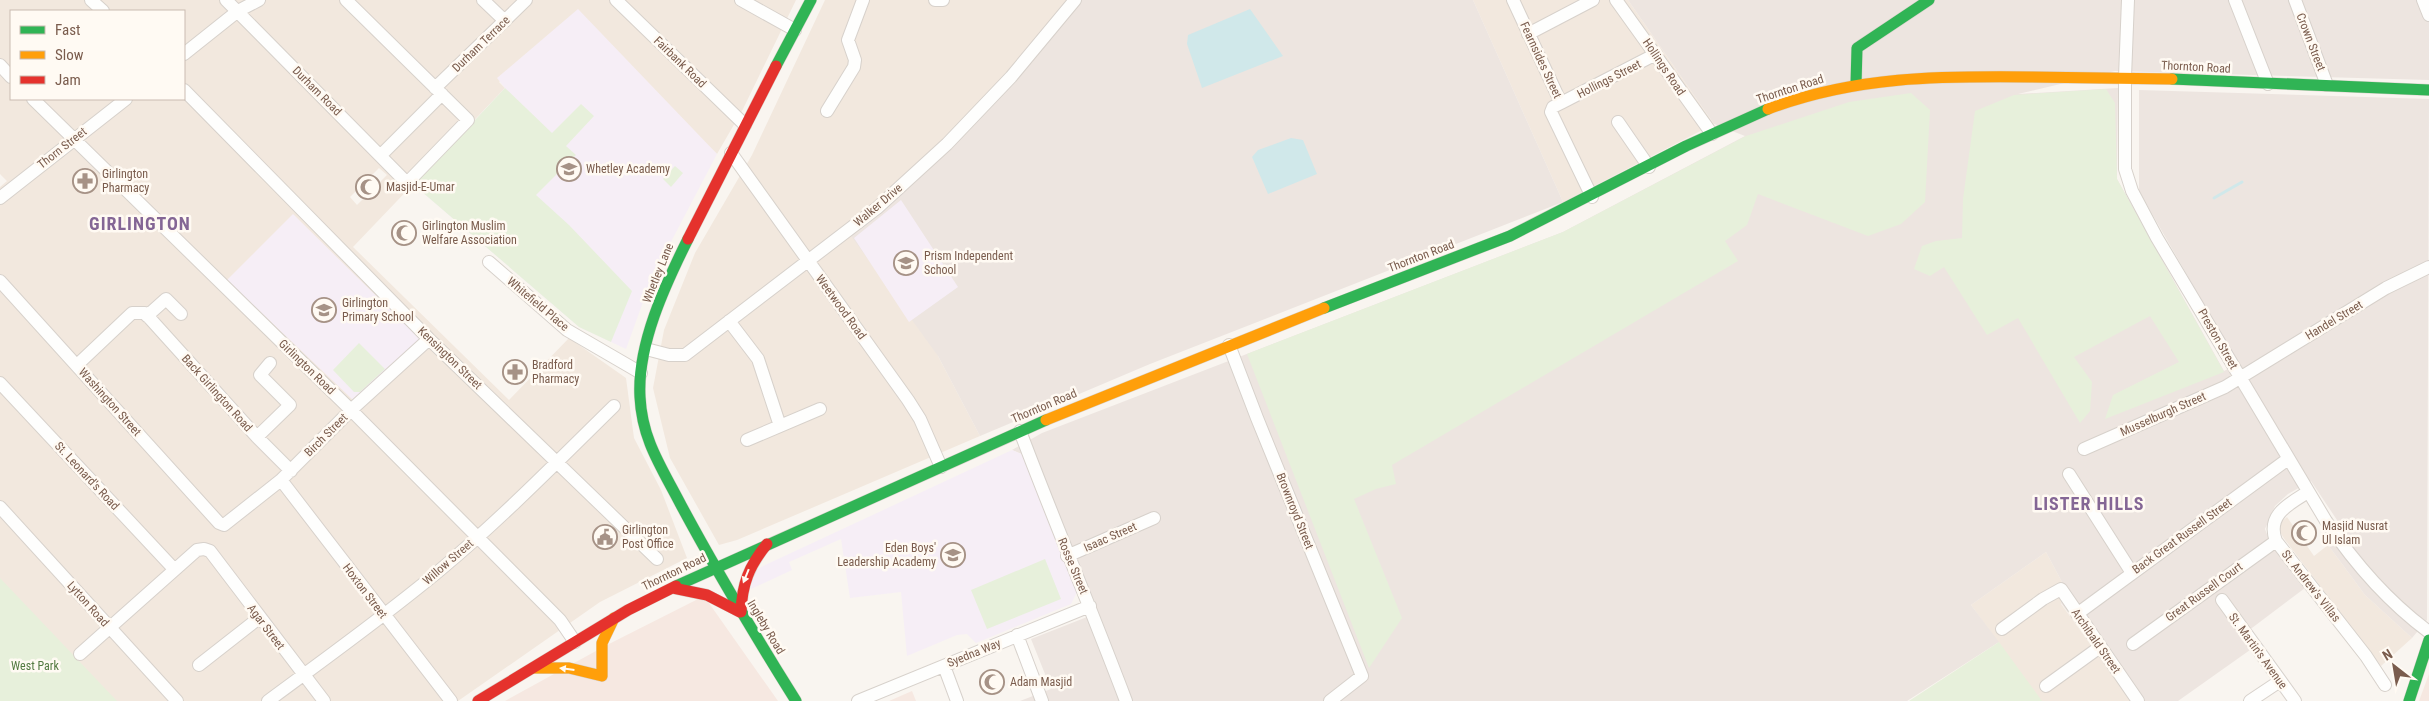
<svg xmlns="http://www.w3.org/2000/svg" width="2429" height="701" font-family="'Roboto Condensed',sans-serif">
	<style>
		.residential { fill: #f2e8de; fill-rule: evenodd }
		.commercial { fill: #f6e8e1 }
		.industrial { fill: #ede5e0 }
		.education { fill: #f6eef6 }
		.green { fill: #e7f0db }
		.water { fill: #d0e8ea }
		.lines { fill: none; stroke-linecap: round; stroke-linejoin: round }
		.stream { stroke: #d0e8ea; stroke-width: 3 }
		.street-casing { stroke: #d7d1cb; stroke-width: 14 }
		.fast-casing { stroke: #d9d2cb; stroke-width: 12 }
		.slow-casing { stroke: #d9d2cb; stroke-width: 12 }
		.jam-casing { stroke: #d9d2cb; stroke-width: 12 }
		.street { stroke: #fefefd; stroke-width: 12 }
		.fast { stroke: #30b455; stroke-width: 11 }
		.slow { stroke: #ff9f0a; stroke-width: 11 }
		.jam { stroke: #e5322d; stroke-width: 11 }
		.oneway { fill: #fffaf3 }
		.labels { text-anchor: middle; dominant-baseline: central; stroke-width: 5; stroke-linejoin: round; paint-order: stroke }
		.street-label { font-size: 12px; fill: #7a5c4d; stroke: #fffaf3 }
		.poi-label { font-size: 12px; fill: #7a5c4d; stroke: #fffaf3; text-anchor: start }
		.park-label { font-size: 12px; fill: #537a41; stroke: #fffaf3 }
		.district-label { font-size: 18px; font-weight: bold; letter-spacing: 1px; fill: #846695; stroke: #fffaf3 }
	</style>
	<rect width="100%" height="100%" fill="#f9f5f0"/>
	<path class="residential" d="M0,0H796L743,109L717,154L570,18L499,82L505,88L353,247L509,400L569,338L626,378L634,438L661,490L687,558L600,602L458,701H0V187L7,181L0,174ZM11,11H184V99H11ZM379,168L387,175L357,205L350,197Z
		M825,0H1082L1066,22L938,356L980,436L737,540L719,545L670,458L653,388L664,330L695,253L752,155Z
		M1473,0H1628L1714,124L1563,202Z
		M2287,517L2314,556L2328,545L2365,595L2412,638L2381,666L2285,540L2278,529L2279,524Z
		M2046,552L2062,582L2061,604L2132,701H2041L1971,605Z"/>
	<path class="commercial" d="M704,596L778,701H505L605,646Z
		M2429,674V701H2419Z
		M912,691L916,701H889Z"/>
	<path class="industrial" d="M1082,0H1473L1563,202L1150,364L980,436L938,356L851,236L978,119Z
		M1628,0H2429V80L2115,71L2018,94L2118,88L2117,179L2224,371L2238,364L2139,191V90L2429,99L2427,620L2412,638L2365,595L2328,545L2345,532L2311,481L2288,494L2275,506L2265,529L2268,537L2305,588L2244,634L2250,650L2178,701H2132L2061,603L2062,582L2046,552L1971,605L1999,642L1907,701H1020L1051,689L1031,639L1087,617L1024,455L1012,450L1042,433L1563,232L1745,136L1714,124Z"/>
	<path class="education" d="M578,9L717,154L651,280L626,349L579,327L414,185L505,88L497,78Z
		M901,200L958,287L909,322L854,238Z
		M293,214L421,340L354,401L227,280Z
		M1012,450L1024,455L1077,592L1071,604L976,643L967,634L957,635L907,656L901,592L850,598L841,539L789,562L792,570L751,589L753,574L759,568Z"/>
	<path class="green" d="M505,88L552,133L581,104L594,116L566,146L576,155L536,195L569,225L632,291L611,342L579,327L414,185Z
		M2106,89L2115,103L2117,179L2224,372L2105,419L2113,395L2179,362L2150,316L2074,357L2092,382L2090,411L2080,423L2018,318L1987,335L1944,267L1930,276L1914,269L1922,246L1936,241L1962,238L1963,199L1975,111L2014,95Z
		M1911,93L1930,110L1925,202L1901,224L1868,236L1758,194L1747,225L1725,241L1738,261L1392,465L1396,484L1376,489L1354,499L1402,618L1369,668L1247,354L1563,232L1746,136L1849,102Z
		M675,166L683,173L671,187L663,179Z
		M359,343L385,369L360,392H354L333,370Z
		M1045,559L1061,599L987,629L971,590Z
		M0,578L117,701H0Z
		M1999,642L2042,701H1909Z"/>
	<path class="water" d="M1250,9L1283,56L1202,88L1187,44L1188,35Z
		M1291,138L1303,140L1317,174L1268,194L1252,157L1258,150Z"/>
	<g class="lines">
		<path class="stream" d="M2214,198L2242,182"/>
		<defs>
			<path id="street" d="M91,0L103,11
				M226,0L407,183L468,120L346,0
				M483,0L505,21
				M616,0L745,125
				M741,0L795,30
				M935,0H943
				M1513,0L1561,103L1553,107L1551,112L1592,197
				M1616,0L1712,134
				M2128,0L2125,77V169L2132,191L2157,238L2326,521C2355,564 2387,601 2429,632
				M2235,0L2268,84
				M2295,0L2327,85
				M2423,0L2429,15
				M1528,34L1593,0
				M184,54L238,11L259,0
				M0,65L11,77
				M435,88L526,0
				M184,90L429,339L657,559
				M33,99L351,410L560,620L575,642
				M1561,103L1656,54
				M827,111L854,67L855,60L848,40L863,0
				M1618,122L1649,167
				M731,153L908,400L920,419L941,467
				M381,155L442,94
				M0,198L126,99
				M489,262L567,330L641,373
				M0,281L219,523L224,525L281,480L351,410L429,339
				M147,316L166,299L181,314
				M729,321L758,359L780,426
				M1229,345L1257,418L1362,676L1330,701
				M646,349L669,355H685L877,208L947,144L1011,77L1075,0
				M77,365L132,313H145L257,437L291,471
				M0,383L174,569
				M1020,431C1054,521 1092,611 1126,701
				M257,437L290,405L260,375L270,363
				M747,440L820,409
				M2084,449L2225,387L2386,288L2429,267
				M2069,474L2132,573
				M281,480L451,701
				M2308,492C2289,504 2266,515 2276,541L2366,656L2385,685
				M0,507L177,701
				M1067,556L1154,518
				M2222,600L2295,701
				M2077,614L2288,459
				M2002,629L2043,599L2061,589L2138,701
				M1017,635L1042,701
				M2133,644L2276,541
				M80,654L197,550L204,549L210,551L324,701
				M199,665L259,618
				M944,666L957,701
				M2046,686L2100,647
				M268,701C326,658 385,616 440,570C501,519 558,461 614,406
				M858,701L1090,606
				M2250,701L2280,681"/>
			<path id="fast" d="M776,66L811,0
				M2172,79L2429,90
				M1856,84L1857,48L1929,0
				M688,239C665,285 637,345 640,397C642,440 662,468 681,505C717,572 756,637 796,701
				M1324,308L1510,236L1686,146L1768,109
				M676,586L1046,420
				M2409,701L2429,640"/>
			<path id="slow" d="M1768,109C1856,76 1939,76 2031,77C2078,78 2125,78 2172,79
				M1046,420L1324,308
				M533,668H569L602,676V643L614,618"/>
			<path id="jam" d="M688,239L776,66
				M673,588L707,595L740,612
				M741,612C742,584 749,566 767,544
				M478,701L628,610L676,586"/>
		</defs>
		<use href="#street" class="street-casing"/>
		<use href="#fast" class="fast-casing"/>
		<use href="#slow" class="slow-casing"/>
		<use href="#jam" class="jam-casing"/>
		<use href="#street" class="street"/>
		<use href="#fast" class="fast"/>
		<use href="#slow" class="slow"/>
		<use href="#jam" class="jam"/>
	</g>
	<defs><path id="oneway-solid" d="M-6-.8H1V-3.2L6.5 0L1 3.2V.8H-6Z" transform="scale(1.25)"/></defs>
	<g class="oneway">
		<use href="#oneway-solid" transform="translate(746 576) rotate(112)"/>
		<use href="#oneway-solid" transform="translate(567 669) rotate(-173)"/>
	</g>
	<defs>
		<symbol id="school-ring" viewBox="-11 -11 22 22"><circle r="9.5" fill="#fffaf3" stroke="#a69286" stroke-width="1.5"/><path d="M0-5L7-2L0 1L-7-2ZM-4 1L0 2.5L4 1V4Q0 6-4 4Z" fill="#a69286"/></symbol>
		<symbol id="pharmacy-ring" viewBox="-11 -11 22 22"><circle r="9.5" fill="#fffaf3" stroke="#a69286" stroke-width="1.5"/><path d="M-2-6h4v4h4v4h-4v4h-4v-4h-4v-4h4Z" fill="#a69286"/></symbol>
		<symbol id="mosque-ring" viewBox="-11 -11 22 22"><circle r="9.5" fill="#fffaf3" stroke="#a69286" stroke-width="1.5"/><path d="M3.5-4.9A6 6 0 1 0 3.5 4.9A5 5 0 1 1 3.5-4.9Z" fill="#a69286"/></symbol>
		<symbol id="civic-ring" viewBox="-11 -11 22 22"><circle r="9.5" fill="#fffaf3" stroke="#a69286" stroke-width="1.5"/><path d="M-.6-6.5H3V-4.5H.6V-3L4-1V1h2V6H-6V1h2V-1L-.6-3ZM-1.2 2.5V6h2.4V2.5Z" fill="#a69286"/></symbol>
	</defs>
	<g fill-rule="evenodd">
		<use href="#school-ring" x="555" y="155" width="28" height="28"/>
		<use href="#pharmacy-ring" x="71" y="167" width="28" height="28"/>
		<use href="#mosque-ring" x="354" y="173" width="28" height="28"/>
		<use href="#mosque-ring" x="390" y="219" width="28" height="28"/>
		<use href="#school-ring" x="892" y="249" width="28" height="28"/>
		<use href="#school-ring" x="310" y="296" width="28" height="28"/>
		<use href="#pharmacy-ring" x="501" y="358" width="28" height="28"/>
		<use href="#mosque-ring" x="2290" y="519" width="28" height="28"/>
		<use href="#civic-ring" x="591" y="523" width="28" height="28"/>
		<use href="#school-ring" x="939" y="541" width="28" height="28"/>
		<use href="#mosque-ring" x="978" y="668" width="28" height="28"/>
	</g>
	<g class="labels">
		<g class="street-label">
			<text transform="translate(2311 42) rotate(69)">Crown Street</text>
			<text transform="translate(481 44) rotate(-44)">Durham Terrace</text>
			<text transform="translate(1541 60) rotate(65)">Fearnsides Street</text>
			<text transform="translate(680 62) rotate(44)">Fairbank Road</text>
			<text transform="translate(1664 67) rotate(56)">Hollings Road</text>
			<text transform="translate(2196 67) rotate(3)">Thornton Road</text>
			<text transform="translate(1609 79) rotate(-27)">Hollings Street</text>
			<text transform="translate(1790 89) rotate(-18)">Thornton Road</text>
			<text transform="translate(317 91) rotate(45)">Durham Road</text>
			<text transform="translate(62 148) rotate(-38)">Thorn Street</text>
			<text transform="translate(878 205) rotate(-40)">Walker Drive</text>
			<text transform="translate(1421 256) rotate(-21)">Thornton Road</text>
			<text transform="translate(658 273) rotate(-68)">Whetley Lane</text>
			<text transform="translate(538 304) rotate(40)">Whitefield Place</text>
			<text transform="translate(841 307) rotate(54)">Weetwood Road</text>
			<text transform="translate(2334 320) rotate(-31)">Handel Street</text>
			<text transform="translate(2218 339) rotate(60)">Preston Street</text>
			<text transform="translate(450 358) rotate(44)">Kensington Street</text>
			<text transform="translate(307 367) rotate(44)">Girlington Road</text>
			<text transform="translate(217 393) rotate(48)">Back Girlington Road</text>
			<text transform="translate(110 402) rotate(48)">Washington Street</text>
			<text transform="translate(1044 406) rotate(-23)">Thornton Road</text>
			<text transform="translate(2163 414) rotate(-24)">Musselburgh Street</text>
			<text transform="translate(326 435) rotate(-45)">Birch Street</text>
			<text transform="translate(87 476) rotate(47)">St. Leonard's Road</text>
			<text transform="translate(1295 511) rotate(68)">Brownroyd Street</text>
			<text transform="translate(2182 536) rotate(-36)">Back Great Russell Street</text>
			<text transform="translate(1110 537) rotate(-24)">Isaac Street</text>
			<text transform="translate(448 562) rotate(-41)">Willow Street</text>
			<text transform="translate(1073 566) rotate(67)">Rosse Street</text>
			<text transform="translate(674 572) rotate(-26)">Thornton Road</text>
			<text transform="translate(2311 586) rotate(52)">St. Andrew's Villas</text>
			<text transform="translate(365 591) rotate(53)">Hoxton Street</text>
			<text transform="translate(2204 592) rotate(-36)">Great Russell Court</text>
			<text transform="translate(88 604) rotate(48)">Lytton Road</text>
			<text transform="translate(266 627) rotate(53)">Agar Street</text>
			<text transform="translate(766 627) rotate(59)">Ingleby Road</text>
			<text transform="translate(2096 641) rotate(55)">Archibald Street</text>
			<text transform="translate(2258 651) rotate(54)">St. Martin's Avenue</text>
			<text transform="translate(974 653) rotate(-22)">Syedna Way</text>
		</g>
		<g class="poi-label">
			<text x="586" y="169">Whetley Academy</text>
			<text x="102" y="174">Girlington<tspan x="102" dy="14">Pharmacy</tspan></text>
			<text x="386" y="187">Masjid-E-Umar</text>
			<text x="422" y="226">Girlington Muslim<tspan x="422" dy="14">Welfare Association</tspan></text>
			<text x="924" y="256">Prism Independent<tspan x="924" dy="14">School</tspan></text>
			<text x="342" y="303">Girlington<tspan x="342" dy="14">Primary School</tspan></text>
			<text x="532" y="365">Bradford<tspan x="532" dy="14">Pharmacy</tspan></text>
			<text x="2322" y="526">Masjid Nusrat<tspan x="2322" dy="14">Ul Islam</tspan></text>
			<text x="622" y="530">Girlington<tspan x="622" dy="14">Post Office</tspan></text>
			<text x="936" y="548" text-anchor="end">Eden Boys'<tspan x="936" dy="14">Leadership Academy</tspan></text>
			<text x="1010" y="682">Adam Masjid</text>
		</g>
		<g class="park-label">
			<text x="35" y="666">West Park</text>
		</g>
		<g class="district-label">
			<text x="140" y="223">GIRLINGTON</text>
			<text x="2089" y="503">LISTER HILLS</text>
		</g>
	</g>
	<rect x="10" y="10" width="175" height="90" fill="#fffaf3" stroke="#cabbb1"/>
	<rect x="20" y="26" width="25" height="8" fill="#30b455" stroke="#cabbb1"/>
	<text x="55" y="35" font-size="15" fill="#7a5c4d">Fast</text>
	<rect x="20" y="51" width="25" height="8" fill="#ff9f0a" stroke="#cabbb1"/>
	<text x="55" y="60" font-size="15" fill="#7a5c4d">Slow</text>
	<rect x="20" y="76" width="25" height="8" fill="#e5322d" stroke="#cabbb1"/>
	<text x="55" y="85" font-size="15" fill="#7a5c4d">Jam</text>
	<g transform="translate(2394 666) rotate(329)" stroke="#fffaf3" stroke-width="4" paint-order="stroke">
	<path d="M0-4L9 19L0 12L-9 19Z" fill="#7a5c4d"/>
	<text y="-8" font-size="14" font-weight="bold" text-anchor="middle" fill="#7a5c4d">N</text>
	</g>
</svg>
